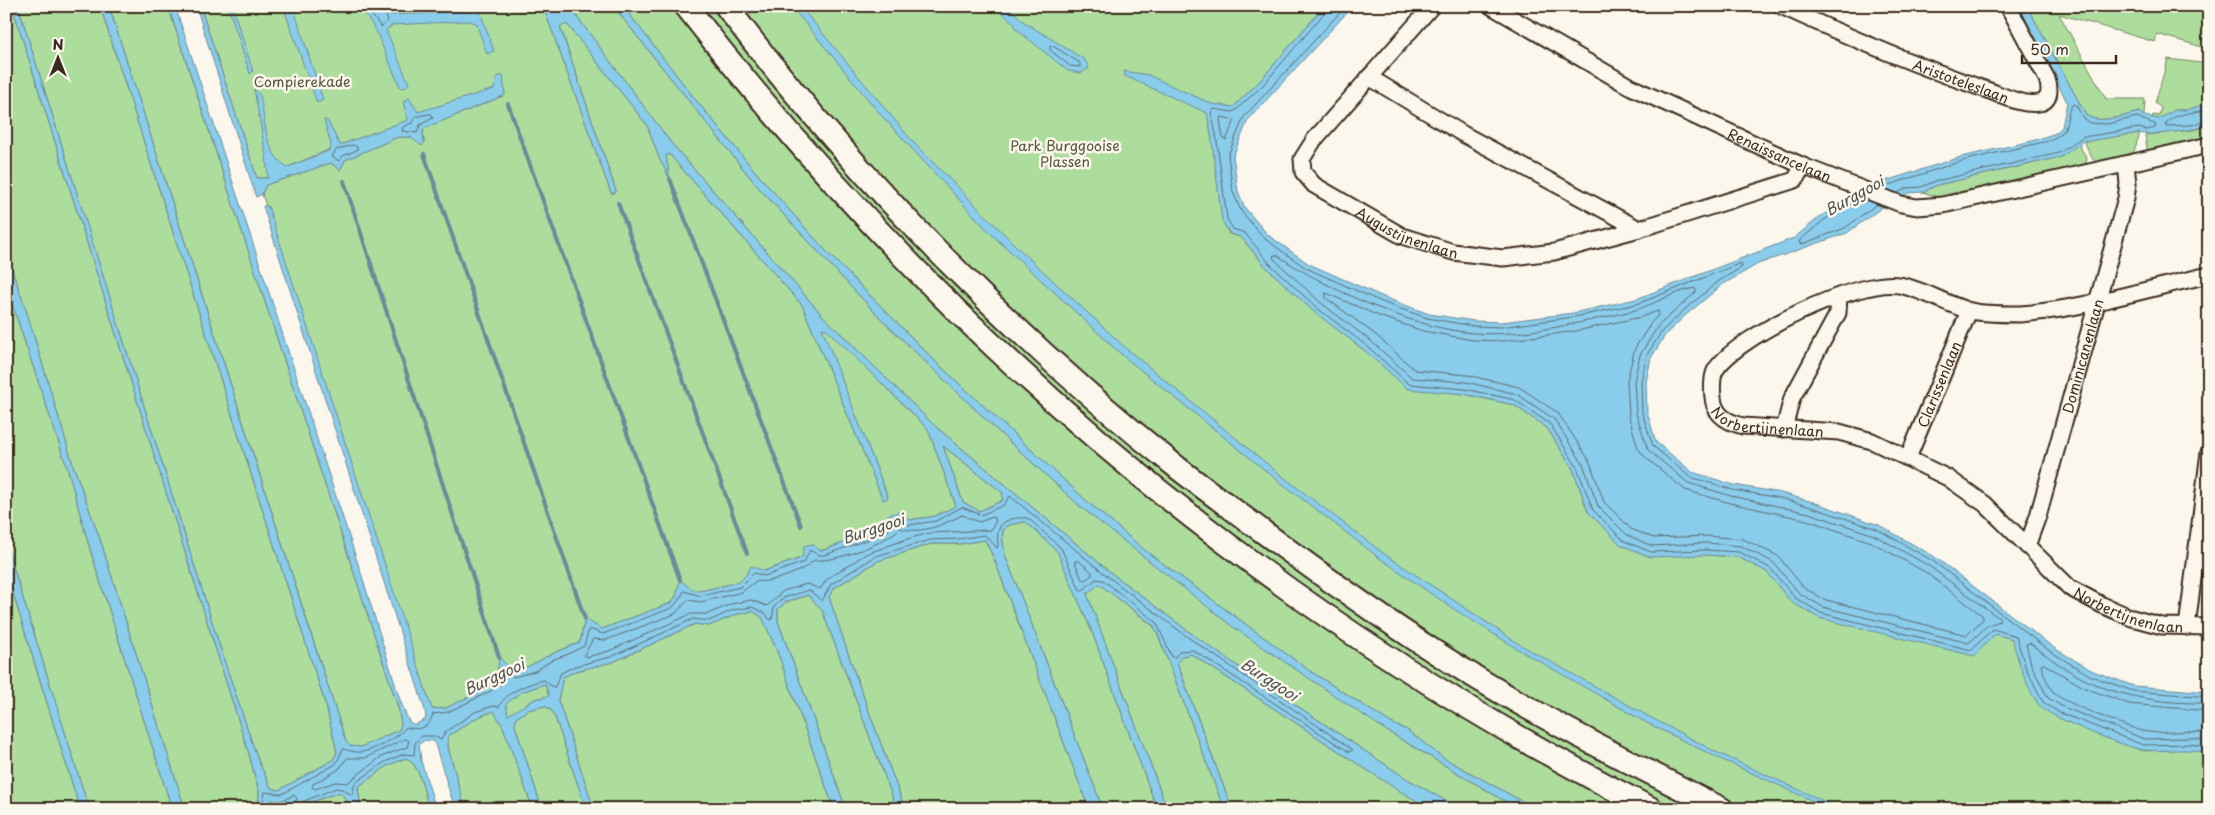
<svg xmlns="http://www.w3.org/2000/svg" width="2215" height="815" font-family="'Playpen Sans',sans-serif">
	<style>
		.green { fill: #addd9d; stroke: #74845e }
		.water { fill: #8acceb; stroke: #6a8b99; fill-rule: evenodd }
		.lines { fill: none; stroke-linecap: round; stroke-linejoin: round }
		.shore { stroke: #5b6b70; stroke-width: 1 }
		.stream { stroke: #6a8b99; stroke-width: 4 }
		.minor-casing { stroke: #3b2a1e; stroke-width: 19 }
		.highway-casing { stroke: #3b2a1e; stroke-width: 26 }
		.minor { stroke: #fbf7ec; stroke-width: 15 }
		.highway { stroke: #fbf7ec; stroke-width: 22 }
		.labels { text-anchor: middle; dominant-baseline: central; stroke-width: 5; stroke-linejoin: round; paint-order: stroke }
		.street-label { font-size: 14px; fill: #3b2a1e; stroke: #fbf7ec }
		.park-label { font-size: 14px; fill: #58573e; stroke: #fbf7ec }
		.water-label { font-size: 15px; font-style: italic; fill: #4f5251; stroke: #fbf7ec }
	</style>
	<rect width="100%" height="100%" fill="#fbf7ec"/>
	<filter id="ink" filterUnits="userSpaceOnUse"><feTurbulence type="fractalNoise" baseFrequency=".02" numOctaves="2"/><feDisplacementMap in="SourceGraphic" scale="10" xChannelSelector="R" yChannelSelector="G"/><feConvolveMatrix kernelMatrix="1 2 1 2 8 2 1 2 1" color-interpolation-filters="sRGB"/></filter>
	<g filter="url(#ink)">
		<path class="green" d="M6,6H12L249,754L259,792V801L244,809H185L99,536L74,468L27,313L6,252Z
			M18,6H100L326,706L337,752L333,760L279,790L271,788L258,760L225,663Z
			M109,6H168L398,707L401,724L399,730L361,747L350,746L346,742Z
			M200,6H543L611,193H615L616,191L560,26L567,24L647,125L659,158L669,177L666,156L669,154L802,305L883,500L888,497L821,328H826L928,429L956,506L935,516L909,520L898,512L882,529L764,571L746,575L739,582L700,591L692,589L676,596L671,603L602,629L585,619L580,642C570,647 560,650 550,655C536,662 529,667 514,672L499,658L497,680L487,688L446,708L431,709L262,194L266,185L331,163L340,170L345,160L398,137H410L424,143L423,129L505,95L409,120L340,145L288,167L268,178H257Z
			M569,6H613L757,186L836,271L882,320L1002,435L1083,509L1387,731L1518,809H1460L1404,777L1249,674L1192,634L1115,576L936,427L823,316L672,144Z
			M623,6H673C931,346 1251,612 1629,809H1536L1442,757L1407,730L1391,723L1307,669L1147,552L1089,503L937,363L826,251L759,176L695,99Z
			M697,6H716L806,119L1243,531L1301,574L1372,622L1705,809H1667L1595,771L1339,614L1246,548L1034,375L867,210Z
			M738,6H1324L1259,82L1233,107L1223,221L1229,234L1241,237L1265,266L1315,312L1364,350L1464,394L1514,405L1547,428L1573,469L1588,512L1706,555L1738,557L1768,572L1995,631L2013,639L2040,706L2057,717L2143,751L2191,749L2209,753V809H1746C1655,765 1566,719 1481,668C1423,633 1367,594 1313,555C1096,400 901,217 738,6Z
			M2027,6H2209V49L2157,34L2155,42L2059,14L2106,99H2145L2144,116L2140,112C2125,115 2099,125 2086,115Z
			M2168,59L2209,64V103L2186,110H2175L2159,120L2152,118L2153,115L2159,116L2161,108L2155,103Z
			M2209,126V140L2148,154L2145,135L2193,130Z
			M2140,133L2132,157L2098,165L2092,158L2084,141Z
			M2078,144L2087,158L2086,164L1937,197L1923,192L1937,185L2061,157Z
			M6,286L68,470L89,546L172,809H89L6,544Z
			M943,446L1003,493L1002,501L979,511L963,502Z
			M1026,522L1057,550L1092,632L1157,809H1103L1005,555C1001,530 998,525 1026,522Z
			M985,540L994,559L1089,809H905L854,671L829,597L834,588L878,561L931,544H959Z
			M6,571L80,809H6Z
			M1099,583L1153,626L1157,632L1224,809H1167L1087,594Z
			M809,595L822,610L897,809H846L778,621V609L786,602Z
			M753,611L762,617L777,651L834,809H594L558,700L563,677L576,671L613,662L695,624L709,626L735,615Z
			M1191,654L1390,785L1430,809H1232L1177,662L1181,656Z
			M545,684L549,696L535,699L508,716L505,704L521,692Z
			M545,706L552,711L556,720L586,809H542L515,725L516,718L528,710Z
			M494,711L503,727L533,809H465L448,747V736L478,717Z
			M406,758C421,766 424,794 429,809H361L358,787L387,766Z
			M337,793H341L346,800L349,809H300L317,800Z"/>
		<path class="water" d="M12,6H18L225,663L258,760L271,788L279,790L333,760L337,752L326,706L100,6H109L319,659L346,742L350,746L361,747L399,730L401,724L398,707L168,6H175L361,573L400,700L409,722L415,725L426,719L425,710L263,206H268L432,709L446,708L487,688L497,680L499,657L514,672C528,667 537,662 550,655C560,650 570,647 580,642L585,619L602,629L671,603L676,596L680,580L692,589L700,591L739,582L746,575L751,566L764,571L802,558L804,546L813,544L819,550H824L882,529L889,523L888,515L898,512L910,520L935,516L956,506L928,429L826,329L822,328L888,498L883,500L802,305L669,154L666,156L670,179L659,158L647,125L567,24L560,27L616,191L615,193H611L543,6H569L672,144L823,316L936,427L1115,576L1192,634L1249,674L1404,777L1460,809H1430L1390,785L1191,654L1182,656L1177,663L1232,809H1224L1157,632L1153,625L1099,584L1087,594L1167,809H1157L1092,632L1057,551L1026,522C998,525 1001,530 1005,555L1103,809H1089L994,559L985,540L959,544H931L878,561L834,588L829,597L854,671L905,809H897L822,610L808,595L786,602L778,609V621L846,809H834L777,651L762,617L752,611L735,615L709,626L695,624L613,662L576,671L563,677L558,700L594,809H586L556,720L552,711L545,706L528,710L516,718L515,725L542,809H533L503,727L494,711L478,717L448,736V747L465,809H455L434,741L425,740L419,744L421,761L436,809H429C424,794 421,765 406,758L387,766L358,787L361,809H349L346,800L341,793H337L317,800L300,809H244L259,801V792L249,754ZM943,446L1003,493L1002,501L979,511L963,502ZM545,684L549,696L535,699L508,715L506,704L521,692Z
			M196,6H200L257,178H268L266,156L254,89L260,95C265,119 265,156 288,167L330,150L331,144L324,120H327L340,145L408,120L403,102L409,98L418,112L494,89L497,77L503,75L505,95L423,129L424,143L422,146L410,137H398L345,160L340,170L331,163L266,185L262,194L256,197Z
			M228,6H232L253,71L250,74Z
			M283,6H293L323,100L317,103Z
			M349,6H387L390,15L472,11L471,6H478L494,51L487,54L476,23L468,21L393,25L386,30L409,84L404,88L400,87L375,29L364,13Z
			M613,6H623L695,99L759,176L826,251L937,363L1089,503L1147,552L1307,669L1391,723L1407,730L1442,757L1536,809H1518L1387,731L1233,627L1083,509L1002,435L882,320L836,271L757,186Z
			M791,6H800L913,142L1020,250L1128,350L1282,476L1383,553L1519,644L1650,717L1716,752L1841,809H1831L1714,756L1647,723L1516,648L1449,606L1378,557L1271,475L1122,355L988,231L880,114Z
			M993,6H1008L1024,22L1085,60L1089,68L1081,73L1068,71L1016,29L1014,23Z
			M1324,6H1353L1248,120L1233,156L1238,191L1245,208L1268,235L1309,264L1386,298L1429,314L1474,321L1502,322L1573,313L1636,299L1794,238L1821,216L1879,183L1961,157L2032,141L2056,133L2062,127L2067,102L2019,6H2027L2086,115C2099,125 2125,115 2140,112L2144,116L2159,119L2175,110H2186L2209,103V126C2196,129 2151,137 2139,133L2089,141L2085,140L2061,157L1937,185L1923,192L1908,193L1884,206L1847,233L1758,264L1722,285L1686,315L1666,334L1651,358L1646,382L1647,412L1656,442L1692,472L1734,485L1781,493L1813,502L1879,525L1935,557L2054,648L2093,671L2134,686L2209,692V753C2185,747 2168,752 2144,750C2129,749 2049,717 2040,706C2028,693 2017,657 2012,639L1995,634L1974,656L1819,618L1791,602L1767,572L1738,557L1706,555L1650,557L1621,545L1588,512L1573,469L1547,428L1514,405L1464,394L1408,389L1364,350L1314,312L1265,266L1241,237L1230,234L1222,221L1211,134L1207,113L1125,76L1124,71L1148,75L1212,104L1233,107L1259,82Z
			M6,252L27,313L74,468L99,536L185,809H172L89,546L68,470L10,298L6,286Z
			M6,544L89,809H80L6,571Z"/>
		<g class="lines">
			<path class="shore" d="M361,6L368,10L381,27L388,21L382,6
				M1327,6L1326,11L1263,85L1236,110L1232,112L1214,109L1211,112L1216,134L1227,219L1233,229L1245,233L1269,263L1317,308L1367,346L1409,384L1465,389L1515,400L1550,424L1577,467L1593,510L1624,541L1651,552L1706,550L1739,552L1770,568L1795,598L1821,613L1971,650L1993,629L2016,636L2025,666L2043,702L2060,713L2143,745L2191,744L2209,748
				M1346,6L1244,117L1228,155L1233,192L1241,211L1265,239L1306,268L1384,303L1427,318L1473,326L1501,327L1574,317L1637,304L1741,263L1742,267L1719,281L1683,311L1662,331L1647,355L1641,381L1642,413L1653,446L1690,477L1733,490L1780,498L1811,507L1877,529L1933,561L2051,652L2091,676L2133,691L2209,697
				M1053,46L1080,63V67L1070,66L1050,50V47Z
				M2209,109C2194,113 2174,113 2165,124L2167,126L2191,125L2209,121
				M431,114L433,118L420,125L417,133L402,131L403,127L412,123L415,117Z
				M1222,117L1235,120L1226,140L1223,138L1220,120Z
				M354,145L357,147V150L343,156L339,161L332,157L336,150Z
				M1883,187L1962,161L2048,141C2075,129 2061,122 2073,104L2076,105L2083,118L2089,123L2107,124L2137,117L2156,125L2155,128L2146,130L2139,128L2090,136H2084L2059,153L1936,181L1921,187L1907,188L1897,193
				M1861,198L1824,220L1800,240L1799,243L1802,244L1845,228L1877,204
				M1274,255H1277C1327,289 1412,328 1473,333C1524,337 1578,323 1628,312C1650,307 1674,291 1695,288L1696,292L1658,326L1640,355L1634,381L1636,413L1648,450L1688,483L1731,496L1809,513L1874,535L1929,566L1999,618L2000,621L1988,625L1969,643L1823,607L1799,593L1773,562L1741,546L1706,543L1652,546L1627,535L1598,506L1583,464L1554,419L1517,394L1466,382L1412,378L1371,341L1321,303L1274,259Z
				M1326,293L1379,316L1423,331L1473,340L1503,341L1576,331L1641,317L1658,311L1659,314L1651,323L1635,348L1627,380L1629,417L1638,448L1644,456L1685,490L1730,503L1807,520L1871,542L1925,572L1983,616V619L1967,635L1826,600L1804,588L1778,556L1743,539L1706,536L1654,538L1631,529L1604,502L1589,460L1558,413L1519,387L1467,375L1415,370L1376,335L1326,298Z
				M962,515L979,522L993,517L996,520L991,530L930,533L907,539L866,554L828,578L820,589L807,584L783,591L767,606L751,600L731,604L708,614H691L609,651L587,657L584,655L593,639L606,640L675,614L688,600L701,602L742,592L756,581C770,584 805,571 814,560C834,563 886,543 900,528C920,535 943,525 962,515Z
				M1075,561H1079L1092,572V575L1085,580L1082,579Z
				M2209,703C2170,704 2123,698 2088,681C2067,671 2048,657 2030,643L2026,644L2031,664L2048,698L2063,707L2144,739L2191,738L2209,741
				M2209,711L2129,704L2085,688L2044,664L2041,665C2043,673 2049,687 2054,693C2062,702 2134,730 2147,732C2168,734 2188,729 2209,734
				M405,739L409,741L407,747L381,757L347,783L335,782L315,789L312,787L313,784L339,769L347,758H365Z
				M255,809L263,804L265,792L282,794L336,764L343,749C349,750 355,753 362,752C374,750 400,737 406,727C420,731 429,728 433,714L448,712L489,692L501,683L504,672L514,677L535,671L554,659L566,655L584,646L589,629L603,634L672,608L680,599L684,591L701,596L740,587L754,573L765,576L804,562L810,550L818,555H825L885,533L893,526L895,518L909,525L936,521L962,507L981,515L1004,505L1010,496L1111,579L1189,638L1353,750L1349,752L1193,650L1180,651L1175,657H1172L1156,622L1103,580L1096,579L1083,590H1080L1061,548L1029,519C1025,517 1022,518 1017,518C1000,520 996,529 998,545L997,548L985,535L958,539L930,540L876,556L831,584L822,601L809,590L783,598L774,607L772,620L769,619L765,613L752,607L733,610L709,621L693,619L611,657L575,666L561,673L554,688L544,680C528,684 506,691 499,707L493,706L475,712L445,732L441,740L434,736H422L415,743L414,755L404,754L385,762L355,783L352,795L342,789L336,788L302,802L299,809
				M267,809L271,800L281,801L294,795L297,798L293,809"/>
			<path class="stream" d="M508,104L680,580
				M424,154L585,619
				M670,179L801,526
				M344,181L499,657
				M618,203L747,553"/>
			<defs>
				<g id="minor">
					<path id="s1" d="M1432,6L1314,140L1302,159L1303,172L1314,185L1402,236L1453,252L1503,258L1554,252L1639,229L1795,180L1803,166"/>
					<path id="s2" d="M1491,6L1629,86L1803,166L1901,204L1917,207L1943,205L2209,145"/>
					<path id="s3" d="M1781,6C1848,37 1917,66 1987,90C2002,95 2022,106 2039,103C2051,101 2050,88 2047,79L2008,6"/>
					<path d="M1369,77L1463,134L1639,229"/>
					<path id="s4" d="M2209,275C2146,289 2084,309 2020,314C2006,314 1979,314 1967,310C1947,304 1919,288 1899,285C1859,278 1735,336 1715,371C1712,377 1712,391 1713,397C1714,415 1727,422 1743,426L1839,432L1872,441L1948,478L1985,504L2070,588L2102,605L2132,618L2162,626L2209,627"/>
					<path d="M1784,429L1792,398L1838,313L1839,296"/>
					<path id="s5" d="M1908,458L1969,311"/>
					<path id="s6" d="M2027,546L2038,516L2126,198L2128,184L2126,164"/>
					<path d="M2187,627L2209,452"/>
				</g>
				<path id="highway" d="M686,6C949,345 1268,615 1652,809
					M726,6C853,175 1014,338 1179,469C1206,490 1234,510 1262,531C1324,577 1388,623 1454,664C1540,718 1631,763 1722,809"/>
			</defs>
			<use href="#minor" class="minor-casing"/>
			<use href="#highway" class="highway-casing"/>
			<use href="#minor" class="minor"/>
			<use href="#highway" class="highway"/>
		</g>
	</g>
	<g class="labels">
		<g class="street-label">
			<text stroke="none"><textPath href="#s3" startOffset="195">Aristoteleslaan</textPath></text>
			<text stroke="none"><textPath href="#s2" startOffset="325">Renaissancelaan</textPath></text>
			<text stroke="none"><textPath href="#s1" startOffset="336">Augustijnenlaan</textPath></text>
			<text stroke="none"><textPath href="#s6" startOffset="198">Dominicanenlaan</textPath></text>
			<text stroke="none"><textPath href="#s5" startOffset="80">Clarissenlaan</textPath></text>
			<text stroke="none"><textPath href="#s4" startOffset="622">Norbertijnenlaan</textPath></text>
			<text stroke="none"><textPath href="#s4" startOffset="1042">Norbertijnenlaan</textPath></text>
		</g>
		<g class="park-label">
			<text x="302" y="81">Compierekade</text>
			<text x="1065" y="145">Park Burggooise<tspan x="1065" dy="16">Plassen</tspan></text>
		</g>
		<g class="water-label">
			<text transform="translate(1854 195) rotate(-29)">Burggooi</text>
			<text transform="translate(873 528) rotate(-18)">Burggooi</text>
			<text transform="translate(494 676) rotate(-25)">Burggooi</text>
			<text transform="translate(1270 679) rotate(33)">Burggooi</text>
		</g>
	</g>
	<rect width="2215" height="815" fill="none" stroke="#fbf7ec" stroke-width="25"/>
	<rect x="12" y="12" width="2190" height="790" fill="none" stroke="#3b2a1e" stroke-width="2" filter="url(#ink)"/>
	<g transform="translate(58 58)" stroke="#fbf7ec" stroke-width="4" paint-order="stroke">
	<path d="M0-4L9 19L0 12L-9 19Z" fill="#3b2a1e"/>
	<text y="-8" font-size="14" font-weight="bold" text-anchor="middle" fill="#3b2a1e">N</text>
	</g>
	<path d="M2022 55v8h94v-8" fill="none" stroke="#3b2a1e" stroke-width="2.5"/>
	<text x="2030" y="55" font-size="15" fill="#3b2a1e" stroke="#fbf7ec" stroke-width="4" paint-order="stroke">50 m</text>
</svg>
